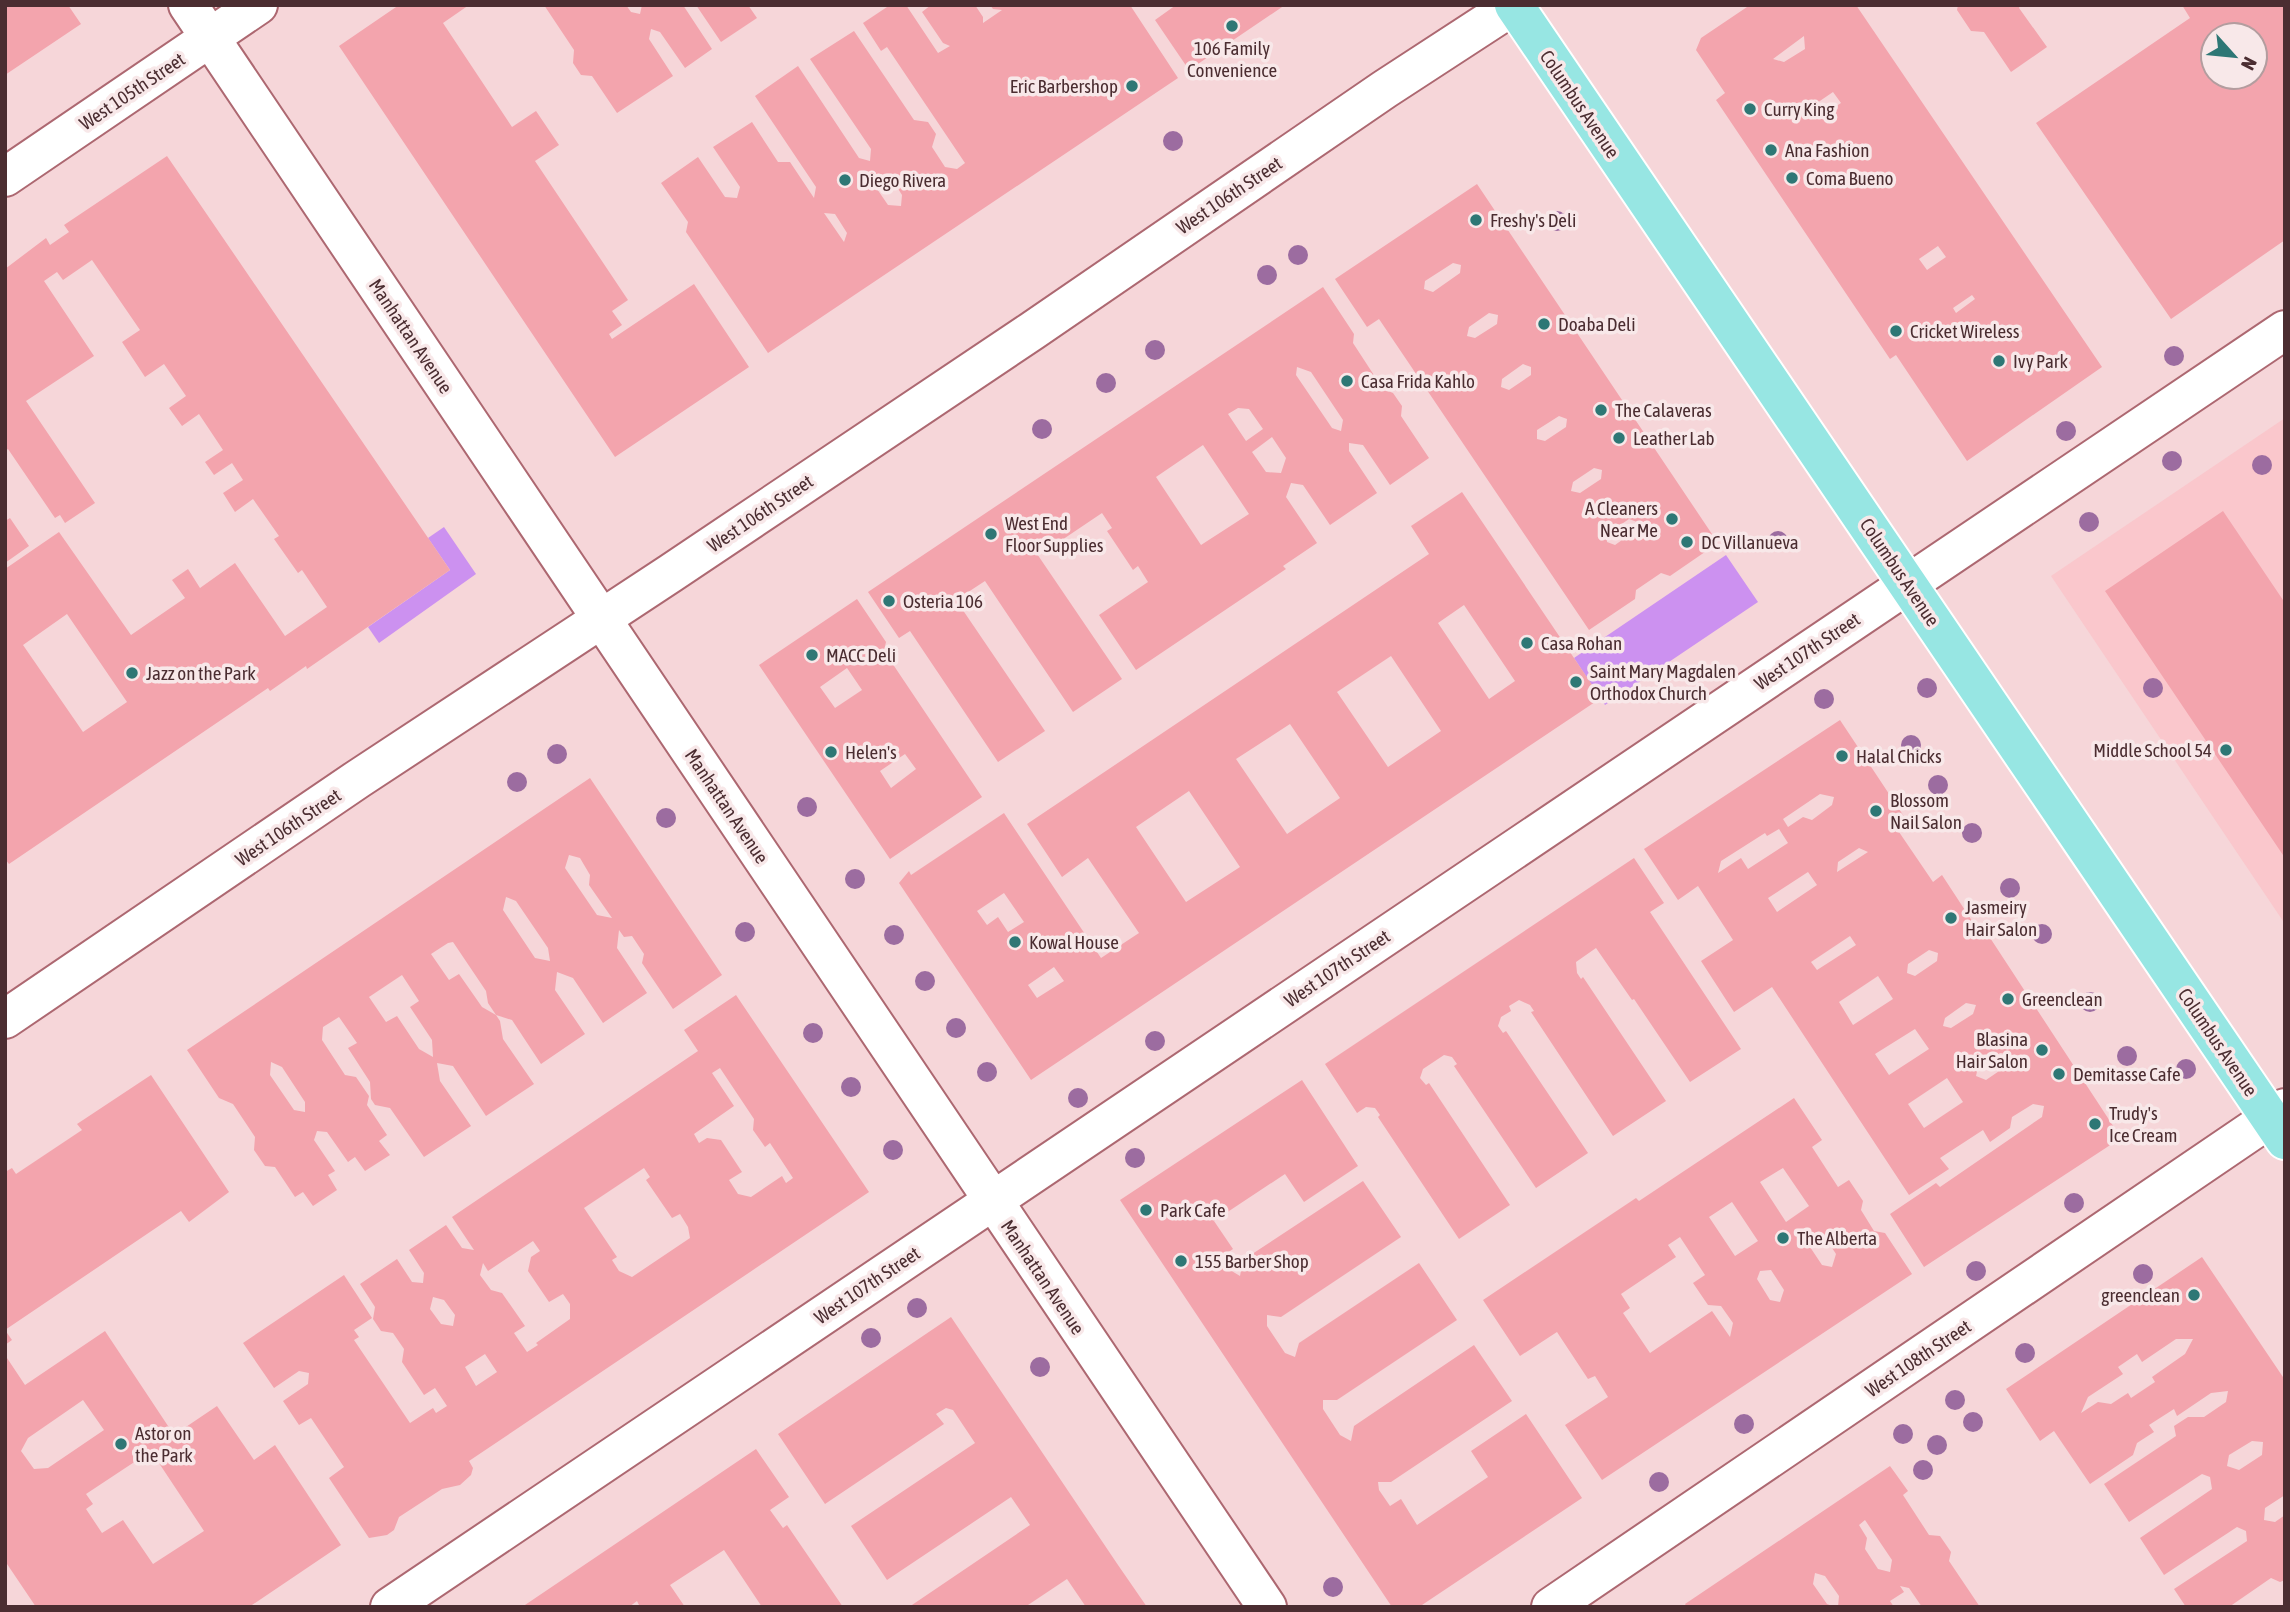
<svg xmlns="http://www.w3.org/2000/svg" width="2290" height="1612" font-family="'Asap Condensed',sans-serif">
	<style>
		.built { fill: #fac7cc }
		.green { fill: #cc91f0 }
		.building { fill: #f3a4ad; fill-rule: evenodd }
		.lines { fill: none; stroke-linecap: round; stroke-linejoin: round }
		.street-casing { stroke: #ad6871; stroke-width: 42 }
		.secondary-casing { stroke: #ad6871; stroke-width: 42 }
		.primary-casing { stroke: #fff; stroke-width: 42 }
		.street { stroke: #fff; stroke-width: 38 }
		.secondary { stroke: #fff; stroke-width: 38 }
		.primary { stroke: #97e6e3; stroke-width: 38 }
		.tree { fill: #9c6ca0 }
		.poi-dot { fill: #2e7775; stroke: #f8e8e9; stroke-width: 2.5 }
		.labels { text-anchor: middle; dominant-baseline: central; stroke-width: 7; stroke-linejoin: round; paint-order: stroke }
		.poi-label { font-size: 19px; fill: #4b2d31; stroke: #f8e8e9; text-anchor: start }
		.street-label { font-size: 19px; fill: #4b2d31; stroke: #f8e8e9 }
	</style>
	<rect width="100%" height="100%" fill="#f6d6d9"/>
	<path class="built" d="M2285,418V924L2051,576Z"/>
	<path class="green" d="M444,527L476,574L379,643L368,627L450,570L428,538Z
		M1726,555L1758,602L1605,705L1574,658Z"/>
	<path class="building" d="M5,5H68L81,24L5,75Z
		M399,5H469L443,23L512,127L536,111L559,145L535,161L628,300L612,311L622,325L609,334L612,339L694,284L749,367L615,457L339,46Z
		M544,5H626L631,12L640,14L642,5H683L712,49L685,68L660,32L651,29L649,39L673,76L617,113L592,76L581,75L573,63L574,50Z
		M696,5H748L757,18L721,42Z
		M890,5H906L938,53L950,46L943,43L922,12L931,5H975L983,17V23L1002,10L993,9L990,5H1130L1178,78L768,353L686,232L688,222L661,183L698,157L725,197L737,198L740,187L713,147L752,122L778,162H790L814,198L816,187L755,96L798,66L859,158L870,161L871,149L810,59L854,31L914,120L928,122L936,134L932,147L945,167L957,169L965,163L887,47L881,51L863,23ZM880,174L890,176L902,195L901,206L888,205L875,186ZM824,213L835,214L847,233L844,242Z
		M1176,5H1285L1189,70L1155,20Z
		M1750,5H1856L2102,367L1967,461L1896,355L1890,359L1716,100L1725,93L1696,50L1701,38ZM1804,36L1805,49L1784,62L1773,59ZM1833,92L1841,103L1821,116L1814,105ZM1938,246L1946,257L1927,270L1919,259ZM1972,295L1975,299L1956,313L1953,308Z
		M1958,5H2020L2019,8L2047,47L2011,72L1984,32L1971,31L1957,10Z
		M2182,5H2285V240L2171,319L2036,123L2190,18ZM2213,35H2255V77H2213Z
		M167,156L450,570L307,669L306,666L270,691L268,688L9,864L5,859V569L59,532L131,635L185,598L172,580L188,569L200,588L235,563L285,636L327,607L302,570L298,573L274,539L279,536L253,499L235,512L223,493L243,480L232,463L214,475L205,462L223,450L199,414L182,426L169,408L186,396L164,364L145,377L122,342L140,330L92,260L63,280L57,272L44,281L94,356L26,401L95,503L65,523L60,515L55,518L8,449L5,451V269L46,238L50,245L69,232L64,225ZM67,614L127,702L83,732L23,645Z
		M1477,184L1718,543L1670,576L1661,573L1636,590L1635,599L1589,630L1379,319L1367,327L1335,279ZM1453,263L1461,265L1460,273L1433,292L1424,289L1425,281ZM1489,313L1498,315L1497,324L1475,338L1467,336L1469,327ZM1523,364L1531,367V375L1509,390L1501,387L1502,379ZM1559,416L1567,419L1566,427L1545,441L1537,439V430ZM1594,468L1602,470L1601,479L1580,493L1571,491L1573,482ZM1629,519L1637,522L1636,530L1615,545L1607,542V534Z
		M1323,287L1354,334L1353,343L1383,389L1393,393L1402,406L1401,416L1429,458L1390,485L1363,445L1349,443V451L1377,493L1330,525L1303,485L1291,483L1286,497L1317,543L1283,566L1286,569L1136,670L1099,615L1148,582L1138,566L1133,570L1107,531L1112,528L1102,513L1053,546L1047,539L1033,548L1122,679L1073,712L985,581L956,600L1045,731L998,762L910,631L899,638L868,592ZM1297,367L1311,372L1343,420L1341,431L1332,428L1296,375ZM1238,408L1249,409L1263,429L1246,441L1228,414ZM1272,437L1286,458L1281,473L1266,472L1252,452ZM1203,445L1249,514L1201,545L1156,477Z
		M1462,492L1601,698L1031,1080L899,883L909,871L911,875L1004,813L1101,958L1139,933L1088,858L1062,877L1027,824L1429,554L1411,526ZM1464,605L1515,681L1489,699L1438,623ZM1391,656L1441,731L1388,767L1337,692ZM1290,724L1340,798L1287,834L1236,759ZM1189,791L1240,867L1186,902L1136,827ZM1004,893L1024,922L1008,932L998,917L987,925L977,911ZM1054,967L1064,981L1037,998L1028,985Z
		M2223,511L2285,603V858L2105,591Z
		M10,518L29,546L5,563V521Z
		M857,599L886,642L884,651L982,797L890,859L759,665ZM847,668L862,690L835,708L820,687ZM905,754L916,769L891,788L880,771Z
		M1840,720L1909,824L1899,832L1933,882L1942,875L1976,927L1981,924L2121,1138L1924,1267L1890,1214L1936,1183L1940,1187L2042,1117L2044,1106L2033,1104L2012,1117L2010,1128L1990,1142L1983,1130L1940,1158L1949,1169L1909,1195L1772,987L1734,1012L1701,961L1733,940L1698,886L1678,900L1644,849ZM1820,794L1834,797L1832,805L1812,820L1803,817L1788,827L1783,819ZM1779,829L1788,843L1748,869L1741,858L1718,873L1721,861L1765,833L1767,836ZM1859,848L1868,852L1837,872L1838,862ZM1808,872L1817,885L1777,912L1768,898ZM1850,936L1856,945L1817,970L1811,962ZM1929,950L1938,953L1937,961L1915,976L1907,973L1908,964ZM1878,976L1893,999L1853,1025L1839,1002ZM1966,1003L1976,1005L1973,1014L1951,1028L1943,1026L1945,1018ZM1915,1029L1929,1049L1889,1075L1875,1054ZM2000,1053L2010,1054L2008,1065L1986,1080L1976,1076L1978,1067ZM1947,1078L1963,1102L1924,1128L1908,1104Z
		M590,778L722,975L673,1009L642,963L644,954L632,936L624,937L619,930L617,948L647,993L603,1023L573,978L557,972L555,990L585,1034L541,1064L512,1020L496,1015L488,1003L486,991L453,942L448,943L431,954L449,980L459,974L482,1007L496,1015L500,1021L503,1039L534,1084L486,1116L453,1066L437,1063L440,1081L471,1126L424,1157L390,1108L375,1105L371,1099L370,1082L348,1048L357,1043L339,1017L323,1027L322,1040L345,1075L356,1077L369,1096L367,1105L387,1135L379,1141L390,1155L365,1171L355,1157L348,1162L327,1132L317,1131L314,1140L335,1171L328,1175L337,1190L313,1206L303,1192L295,1197L275,1167L265,1166L254,1150L255,1137L233,1104L219,1098L187,1050ZM569,855L580,858L590,875L589,885L612,918L597,915L565,868ZM506,897L516,901L548,948L550,961L535,958L503,910ZM402,975L419,1001L410,1007L432,1040L433,1057L419,1049L397,1016L386,1022L369,997ZM271,1062L282,1067L305,1102V1112L294,1110L270,1075Z
		M1634,858L1664,903L1650,912L1741,1049L1690,1082L1634,999L1632,1000L1596,948L1576,962L1577,973L1581,979L1583,977L1666,1101L1613,1136L1531,1012L1534,1011L1530,1005L1519,1000L1509,1006L1511,1011L1501,1017L1498,1026L1503,1033L1506,1031L1588,1153L1536,1188L1454,1066L1457,1064L1452,1057L1444,1055L1423,1069L1420,1078L1426,1085L1429,1083L1510,1205L1459,1239L1378,1117L1380,1115L1375,1108L1366,1107L1357,1113L1325,1064Z
		M736,995L869,1192L469,1461L473,1468L471,1475L460,1485L442,1489L399,1517L394,1530L387,1535L369,1538L329,1478L344,1467L311,1418L299,1425L283,1401L308,1384L309,1373L299,1371L274,1388L243,1343L344,1275L372,1318L354,1330L359,1337L354,1340L410,1423L433,1408L436,1413L447,1406L435,1388L424,1395L402,1362L404,1349L393,1333L381,1331L373,1319L375,1307L360,1284L397,1259L412,1282L423,1283L424,1273L409,1250L446,1225L462,1248L474,1250L452,1217L698,1051L684,1030ZM720,1068L754,1119L753,1130L765,1147L770,1143L793,1178L786,1183L782,1176L751,1197L738,1194L729,1180L742,1172L721,1140L707,1138L699,1143L694,1134L734,1106L712,1073ZM644,1168L650,1177L646,1180L672,1218L680,1214L688,1227L690,1238L632,1277L619,1271L612,1260L617,1257L584,1208ZM533,1241L540,1251L531,1257L528,1271L549,1302L563,1294L570,1304V1319L536,1343L538,1345L527,1352L514,1333L525,1326L502,1293L491,1290L480,1275L483,1263L488,1271ZM433,1297L444,1300L455,1315L453,1326L441,1324L430,1309ZM485,1354L497,1372L476,1386L465,1367Z
		M151,1075L229,1192L189,1222L181,1211L5,1330V1172L12,1168L16,1174L82,1130L77,1124Z
		M1302,1080L1358,1166L1304,1202L1285,1174L1214,1221L1233,1249L1221,1257L1230,1270L1240,1276L1243,1260L1363,1181L1401,1237L1281,1317L1267,1315V1326L1285,1353L1295,1357L1299,1343L1419,1263L1457,1320L1337,1400H1323V1409L1340,1435L1351,1441L1354,1426L1474,1345L1512,1401L1391,1482H1378L1379,1490L1390,1506L1401,1499L1417,1525L1488,1477L1471,1451L1526,1414L1582,1498L1419,1607H1392L1120,1200Z
		M1794,1098L1822,1140L1812,1147L1838,1187L1849,1180L1863,1201L1861,1210L1874,1231L1885,1233L1912,1274L1602,1480L1565,1425L1608,1397L1595,1376L1588,1379L1557,1332L1520,1356L1483,1300L1636,1198L1639,1201ZM1783,1168L1809,1206L1786,1222L1760,1182ZM1732,1202L1758,1241L1735,1256L1709,1217ZM1823,1234L1836,1254L1832,1267L1822,1265L1808,1244L1811,1235ZM1680,1237L1705,1275L1693,1283L1708,1305L1721,1306L1733,1323L1730,1337L1712,1311L1650,1353L1623,1313L1630,1308L1621,1294L1676,1257L1668,1245ZM1771,1270L1784,1290L1780,1302L1770,1300L1757,1279L1760,1271Z
		M2202,1257L2285,1380V1495L2265,1508L2264,1520L2275,1522L2285,1515V1580L2280,1582L2271,1578L2229,1607H2186L2174,1589L2247,1541L2246,1531L2237,1527L2164,1575L2140,1538L2212,1489L2210,1477L2202,1474L2129,1522L2104,1484L2176,1436L2174,1426L2188,1417H2204L2226,1402L2228,1391L2211,1393L2177,1416L2174,1409L2149,1425L2154,1432L2137,1443L2133,1455L2090,1484L2054,1431L2040,1441L2006,1389ZM2176,1339H2193L2185,1354L2152,1377L2155,1382L2131,1398L2128,1393L2111,1404L2098,1402L2081,1413L2088,1397L2123,1374L2118,1367L2137,1354L2142,1362ZM2252,1441L2263,1442L2262,1455L2239,1470L2227,1466L2229,1455Z
		M951,1317L1118,1565L1147,1607H1086L1067,1579L1025,1607H909L1030,1525L1011,1497L887,1580L851,1526L975,1443L953,1410L946,1408L936,1414L944,1424L825,1504L778,1434Z
		M5,1330L12,1340L5,1345Z
		M105,1331L174,1435L217,1406L254,1460L275,1445L341,1545L249,1607H36L5,1561V1355L25,1385ZM83,1400L104,1430L48,1468L34,1469L21,1451L28,1438ZM151,1451L204,1531L153,1564L123,1520L102,1533L86,1509L93,1504L86,1494Z
		M756,1449L789,1497L770,1510L783,1528L787,1525L843,1607H762L724,1550L670,1585L685,1607H640L637,1601L629,1607H522Z
		M1890,1466L1908,1491L1903,1495L1929,1535L1940,1536L1951,1552L1949,1561L1980,1607H1922L1909,1588L1900,1586L1904,1592L1890,1601L1894,1607H1838L1839,1596L1825,1576L1815,1573L1813,1584L1827,1604L1835,1607H1687L1685,1604ZM1865,1520L1892,1560L1890,1572L1878,1569L1865,1549L1867,1538L1859,1525Z"/>
	<g class="lines">
		<defs>
			<path id="street" d="M188,5L1267,1607
				M5,177L258,5
				M390,1607L2285,330
				M1551,1607L2285,1108"/>
			<path id="secondary" d="M5,1019L358,779L671,573L1032,331L1385,89L1514,5"/>
			<path id="primary" d="M1514,5L2285,1140"/>
		</defs>
		<use href="#street" class="street-casing"/>
		<use href="#secondary" class="secondary-casing"/>
		<use href="#primary" class="primary-casing"/>
		<use href="#street" class="street"/>
		<use href="#secondary" class="secondary"/>
		<use href="#primary" class="primary"/>
	</g>
	<g class="tree">
		<circle cx="1173" cy="141" r="10"/>
		<circle cx="1557" cy="221" r="10"/>
		<circle cx="1298" cy="255" r="10"/>
		<circle cx="1267" cy="275" r="10"/>
		<circle cx="1155" cy="350" r="10"/>
		<circle cx="2174" cy="356" r="10"/>
		<circle cx="1106" cy="383" r="10"/>
		<circle cx="1042" cy="429" r="10"/>
		<circle cx="2066" cy="431" r="10"/>
		<circle cx="2172" cy="461" r="10"/>
		<circle cx="2262" cy="465" r="10"/>
		<circle cx="2089" cy="522" r="10"/>
		<circle cx="1778" cy="541" r="10"/>
		<circle cx="1927" cy="688" r="10"/>
		<circle cx="2153" cy="688" r="10"/>
		<circle cx="1824" cy="699" r="10"/>
		<circle cx="1911" cy="745" r="10"/>
		<circle cx="557" cy="754" r="10"/>
		<circle cx="517" cy="782" r="10"/>
		<circle cx="1938" cy="785" r="10"/>
		<circle cx="807" cy="807" r="10"/>
		<circle cx="666" cy="818" r="10"/>
		<circle cx="1972" cy="833" r="10"/>
		<circle cx="855" cy="879" r="10"/>
		<circle cx="2010" cy="888" r="10"/>
		<circle cx="745" cy="932" r="10"/>
		<circle cx="2042" cy="934" r="10"/>
		<circle cx="894" cy="935" r="10"/>
		<circle cx="925" cy="981" r="10"/>
		<circle cx="2090" cy="1002" r="10"/>
		<circle cx="956" cy="1028" r="10"/>
		<circle cx="813" cy="1033" r="10"/>
		<circle cx="1155" cy="1041" r="10"/>
		<circle cx="2127" cy="1056" r="10"/>
		<circle cx="2186" cy="1069" r="10"/>
		<circle cx="987" cy="1072" r="10"/>
		<circle cx="851" cy="1087" r="10"/>
		<circle cx="1078" cy="1098" r="10"/>
		<circle cx="893" cy="1150" r="10"/>
		<circle cx="1135" cy="1158" r="10"/>
		<circle cx="2074" cy="1203" r="10"/>
		<circle cx="1976" cy="1271" r="10"/>
		<circle cx="2143" cy="1274" r="10"/>
		<circle cx="917" cy="1308" r="10"/>
		<circle cx="871" cy="1338" r="10"/>
		<circle cx="2025" cy="1353" r="10"/>
		<circle cx="1040" cy="1367" r="10"/>
		<circle cx="1955" cy="1400" r="10"/>
		<circle cx="1973" cy="1422" r="10"/>
		<circle cx="1744" cy="1424" r="10"/>
		<circle cx="1903" cy="1434" r="10"/>
		<circle cx="1937" cy="1445" r="10"/>
		<circle cx="1923" cy="1470" r="10"/>
		<circle cx="1659" cy="1482" r="10"/>
		<circle cx="1333" cy="1587" r="10"/>
	</g>
	<g class="poi-dot">
		<circle cx="1232" cy="26" r="7"/>
		<circle cx="1132" cy="86" r="7"/>
		<circle cx="1750" cy="109" r="7"/>
		<circle cx="1771" cy="150" r="7"/>
		<circle cx="1792" cy="178" r="7"/>
		<circle cx="845" cy="180" r="7"/>
		<circle cx="1476" cy="220" r="7"/>
		<circle cx="1544" cy="324" r="7"/>
		<circle cx="1896" cy="331" r="7"/>
		<circle cx="1999" cy="361" r="7"/>
		<circle cx="1347" cy="381" r="7"/>
		<circle cx="1601" cy="410" r="7"/>
		<circle cx="1619" cy="438" r="7"/>
		<circle cx="1672" cy="519" r="7"/>
		<circle cx="991" cy="534" r="7"/>
		<circle cx="1687" cy="542" r="7"/>
		<circle cx="889" cy="601" r="7"/>
		<circle cx="1527" cy="643" r="7"/>
		<circle cx="812" cy="655" r="7"/>
		<circle cx="132" cy="673" r="7"/>
		<circle cx="1576" cy="682" r="7"/>
		<circle cx="2226" cy="750" r="7"/>
		<circle cx="831" cy="752" r="7"/>
		<circle cx="1842" cy="756" r="7"/>
		<circle cx="1876" cy="811" r="7"/>
		<circle cx="1951" cy="918" r="7"/>
		<circle cx="1015" cy="942" r="7"/>
		<circle cx="2008" cy="999" r="7"/>
		<circle cx="2042" cy="1050" r="7"/>
		<circle cx="2059" cy="1074" r="7"/>
		<circle cx="2095" cy="1124" r="7"/>
		<circle cx="1146" cy="1210" r="7"/>
		<circle cx="1783" cy="1238" r="7"/>
		<circle cx="1181" cy="1261" r="7"/>
		<circle cx="2194" cy="1295" r="7"/>
		<circle cx="121" cy="1444" r="7"/>
	</g>
	<g class="labels">
		<g class="poi-label">
			<text x="1232" y="48" text-anchor="middle">106 Family<tspan x="1232" dy="22">Convenience</tspan></text>
			<text x="1118" y="86" text-anchor="end">Eric Barbershop</text>
			<text x="1764" y="109">Curry King</text>
			<text x="1785" y="150">Ana Fashion</text>
			<text x="1806" y="178">Coma Bueno</text>
			<text x="859" y="180">Diego Rivera</text>
			<text x="1490" y="220">Freshy's Deli</text>
			<text x="1558" y="324">Doaba Deli</text>
			<text x="1910" y="331">Cricket Wireless</text>
			<text x="2013" y="361">Ivy Park</text>
			<text x="1361" y="381">Casa Frida Kahlo</text>
			<text x="1615" y="410">The Calaveras</text>
			<text x="1633" y="438">Leather Lab</text>
			<text x="1658" y="508" text-anchor="end">A Cleaners<tspan x="1658" dy="22">Near Me</tspan></text>
			<text x="1005" y="523">West End<tspan x="1005" dy="22">Floor Supplies</tspan></text>
			<text x="1701" y="542">DC Villanueva</text>
			<text x="903" y="601">Osteria 106</text>
			<text x="1541" y="643">Casa Rohan</text>
			<text x="826" y="655">MACC Deli</text>
			<text x="1590" y="671">Saint Mary Magdalen<tspan x="1590" dy="22">Orthodox Church</tspan></text>
			<text x="146" y="673">Jazz on the Park</text>
			<text x="2212" y="750" text-anchor="end">Middle School 54</text>
			<text x="845" y="752">Helen's</text>
			<text x="1856" y="756">Halal Chicks</text>
			<text x="1890" y="800">Blossom<tspan x="1890" dy="22">Nail Salon</tspan></text>
			<text x="1965" y="907">Jasmeiry<tspan x="1965" dy="22">Hair Salon</tspan></text>
			<text x="1029" y="942">Kowal House</text>
			<text x="2022" y="999">Greenclean</text>
			<text x="2028" y="1039" text-anchor="end">Blasina<tspan x="2028" dy="22">Hair Salon</tspan></text>
			<text x="2073" y="1074">Demitasse Cafe</text>
			<text x="2109" y="1113">Trudy's<tspan x="2109" dy="22">Ice Cream</tspan></text>
			<text x="1160" y="1210">Park Cafe</text>
			<text x="1797" y="1238">The Alberta</text>
			<text x="1195" y="1261">155 Barber Shop</text>
			<text x="2180" y="1295" text-anchor="end">greenclean</text>
			<text x="135" y="1433">Astor on<tspan x="135" dy="22">the Park</tspan></text>
		</g>
		<g class="street-label">
			<text transform="translate(132 91) rotate(-34)">West 105th Street</text>
			<text transform="translate(1580 104) rotate(56)">Columbus Avenue</text>
			<text transform="translate(1229 195) rotate(-34)">West 106th Street</text>
			<text transform="translate(411 336) rotate(56)">Manhattan Avenue</text>
			<text transform="translate(760 513) rotate(-34)">West 106th Street</text>
			<text transform="translate(1900 572) rotate(56)">Columbus Avenue</text>
			<text transform="translate(1807 651) rotate(-34)">West 107th Street</text>
			<text transform="translate(727 806) rotate(56)">Manhattan Avenue</text>
			<text transform="translate(288 827) rotate(-34)">West 106th Street</text>
			<text transform="translate(1337 968) rotate(-34)">West 107th Street</text>
			<text transform="translate(2218 1042) rotate(56)">Columbus Avenue</text>
			<text transform="translate(1043 1277) rotate(56)">Manhattan Avenue</text>
			<text transform="translate(867 1285) rotate(-34)">West 107th Street</text>
			<text transform="translate(1918 1358) rotate(-34)">West 108th Street</text>
		</g>
	</g>
	<rect width="2290" height="1612" fill="none" stroke="#4b2d31" stroke-width="14"/>
	<g transform="translate(2234 56) rotate(117)"><circle r="33" fill="#f8e8e9" stroke="#b39d9f" stroke-width="2"/>
	<path d="M0-5L12 26L0 18L-12 26Z" fill="#2e7775"/>
	<text y="-10" font-size="19" font-weight="bold" text-anchor="middle" fill="#4b2d31">N</text>
	</g>
</svg>
